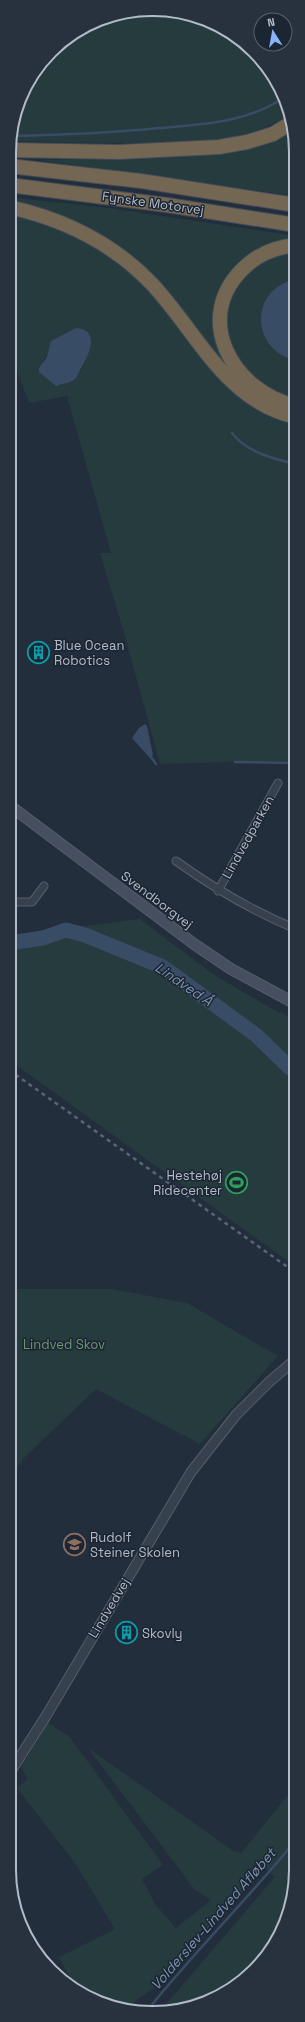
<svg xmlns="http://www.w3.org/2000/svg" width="305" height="2022" font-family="'Space Grotesk',sans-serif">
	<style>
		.green { fill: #253b3e; fill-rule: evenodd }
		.water { fill: #384c66 }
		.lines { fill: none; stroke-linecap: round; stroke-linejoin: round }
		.stream { stroke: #384c66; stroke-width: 2.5 }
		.river { stroke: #384c66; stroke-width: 15 }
		.minor-casing { stroke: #555e6b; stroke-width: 9 }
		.tertiary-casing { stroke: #555e6b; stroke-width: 11 }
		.secondary-casing { stroke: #555e6b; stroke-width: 12 }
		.motorway-casing { stroke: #424b58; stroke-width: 16 }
		.minor { stroke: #37404d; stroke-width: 7 }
		.tertiary { stroke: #37404d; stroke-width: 9 }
		.secondary { stroke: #454f60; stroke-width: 10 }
		.motorway { stroke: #736754; stroke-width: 14 }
		.rail { stroke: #596474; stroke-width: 2.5; stroke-dasharray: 4 4; stroke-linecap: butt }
		.labels { text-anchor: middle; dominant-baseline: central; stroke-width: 3; stroke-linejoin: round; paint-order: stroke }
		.street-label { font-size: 13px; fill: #b3bbc8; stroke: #1c2532 }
		.poi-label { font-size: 13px; fill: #b3bbc8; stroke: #1c2532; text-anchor: start }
		.park-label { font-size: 13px; fill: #6a9974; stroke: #1c2532 }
		.water-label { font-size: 14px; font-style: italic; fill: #7b92b0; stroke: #1c2532 }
		.rim { fill: none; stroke: #b3bbc8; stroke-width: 2 }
	</style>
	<rect width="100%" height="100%" fill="#232e3d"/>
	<path class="green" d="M162,9L216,24L254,51L285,97L289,115C245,143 189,142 138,143C95,143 53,142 10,141L24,89L58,44L107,17Z
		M293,131L296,143V196L40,160L170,157L241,152Z
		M9,197L109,208L296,236V240L225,284L224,359L219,363L147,272L9,202Z
		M9,214C50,226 92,240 125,267C141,281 156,297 169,313C205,359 233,413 296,425V762L260,761L160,764L124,633L100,553H111L67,396L29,403L9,349ZM91,338C90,350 82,378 69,382C66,384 63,384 60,384L42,362L50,352L51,341Z
		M296,250V401L257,383L235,359L226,321L229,303L241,279L263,260Z
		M140,919L213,974L267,1006L296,1020V1267L9,1060V936Z
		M9,1289H111L187,1303L278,1356L200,1444L96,1389L25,1457L9,1478Z
		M48,1723L69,1736L163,1865L142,1879L155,1904L176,1928L211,1900L195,1890L88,1748L232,1850L241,1853L296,1785V1879L281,1933L247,1977L199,2005L161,2010L275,1877L265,1868L159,1984L126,2008L89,1998L75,1988L59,1957L115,1929L75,1863L17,1788L28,1779L21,1767Z"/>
	<path class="water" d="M296,278V360C265,355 250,318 270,294C276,286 286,282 296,278Z
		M76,328C101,330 89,354 82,367C80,370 78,375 76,378C71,384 62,383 56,386L39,372V368L47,357L51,341Z
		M145,724L147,726L153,755L150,758L132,738L139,728Z"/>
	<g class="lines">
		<path class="stream" d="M11,136C61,135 110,133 160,128C205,124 246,123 285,97
			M232,433C246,452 274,459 296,464
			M151,757L156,764
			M235,762L296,763
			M146,2012C193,1953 248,1899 296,1840"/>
		<path class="river" d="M9,943L43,938L66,930L85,935L163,967L256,1035L290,1068L296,1070"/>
		<defs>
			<path id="minor" d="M176,861C215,889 252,911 296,929
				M218,891L278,783
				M9,902H32L44,886"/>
			<path id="tertiary" d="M9,1774L46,1716L191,1472L236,1415L269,1382L296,1359"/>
			<path id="secondary" d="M9,805L194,944L231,969L296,1004"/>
			<path id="motorway" d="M9,150L119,152L219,147L247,142L273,134L291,123
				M9,166L141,181L296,205
				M9,185L167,205L296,225
				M9,207C63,219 113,243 152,284C197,332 226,402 296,417
				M296,245C277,247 260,253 246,266C190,316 232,392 296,406"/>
		</defs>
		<use href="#minor" class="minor-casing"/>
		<use href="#tertiary" class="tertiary-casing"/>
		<use href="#secondary" class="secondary-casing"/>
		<use href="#motorway" class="motorway-casing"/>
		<use href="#minor" class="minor"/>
		<use href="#tertiary" class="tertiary"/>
		<use href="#secondary" class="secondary"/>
		<use href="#motorway" class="motorway"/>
		<path class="rail" d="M9,1070L296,1273"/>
	</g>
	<defs>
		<symbol id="building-ring" viewBox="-11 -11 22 22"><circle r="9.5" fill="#1c2532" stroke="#0f9aa8" stroke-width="1.5"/><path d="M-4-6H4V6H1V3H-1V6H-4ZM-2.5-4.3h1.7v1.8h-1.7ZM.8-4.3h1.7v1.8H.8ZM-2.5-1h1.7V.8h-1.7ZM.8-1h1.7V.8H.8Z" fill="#0f9aa8"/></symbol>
		<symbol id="stadium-ring" viewBox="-11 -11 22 22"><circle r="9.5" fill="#1c2532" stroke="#2e9e5b" stroke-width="1.5"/><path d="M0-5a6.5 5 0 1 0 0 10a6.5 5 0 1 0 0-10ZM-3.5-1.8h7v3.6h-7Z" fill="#2e9e5b"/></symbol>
		<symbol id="school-ring" viewBox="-11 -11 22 22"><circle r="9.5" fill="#1c2532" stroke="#8d6e63" stroke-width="1.5"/><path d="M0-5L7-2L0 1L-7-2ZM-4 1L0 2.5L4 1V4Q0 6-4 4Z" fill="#8d6e63"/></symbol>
	</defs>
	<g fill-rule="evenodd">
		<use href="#building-ring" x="26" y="640" width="25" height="25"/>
		<use href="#stadium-ring" x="224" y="1170" width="25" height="25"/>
		<use href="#school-ring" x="62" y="1532" width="25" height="25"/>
		<use href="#building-ring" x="114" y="1620" width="25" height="25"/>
	</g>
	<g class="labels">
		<g class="street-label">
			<text transform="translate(153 203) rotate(8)">Fynske Motorvej</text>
			<text transform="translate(248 837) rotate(-61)">Lindvedparken</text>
			<text transform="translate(157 900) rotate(37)">Svendborgvej</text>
			<text transform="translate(109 1608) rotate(-59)">Lindvedvej</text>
		</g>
		<g class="poi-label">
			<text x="54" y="645">Blue Ocean<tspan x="54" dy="15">Robotics</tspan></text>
			<text x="222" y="1175" text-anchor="end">Hestehøj<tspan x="222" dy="15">Ridecenter</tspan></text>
			<text x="90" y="1537">Rudolf<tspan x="90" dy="15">Steiner Skolen</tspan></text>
			<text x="142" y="1633">Skovly</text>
		</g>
		<g class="park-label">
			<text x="64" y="1344">Lindved Skov</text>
		</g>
		<g class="water-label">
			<text transform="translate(184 984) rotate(34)">Lindved Å</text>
			<text transform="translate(213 1919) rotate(-49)">Volderslev-Lindved Afløbet</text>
		</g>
	</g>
	<path d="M0 0H305V2022H0ZM152 16H153A136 136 0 0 1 289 152V1870A136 136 0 0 1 153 2006H152A136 136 0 0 1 16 1870V152A136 136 0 0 1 152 16Z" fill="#28313e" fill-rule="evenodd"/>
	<path class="rim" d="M152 16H153A136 136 0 0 1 289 152V1870A136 136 0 0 1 153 2006H152A136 136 0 0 1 16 1870V152A136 136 0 0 1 152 16Z"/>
	<g transform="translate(273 32) rotate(349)"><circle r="19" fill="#1c2532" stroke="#58616e"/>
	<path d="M0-3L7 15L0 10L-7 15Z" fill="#88b4f8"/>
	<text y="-6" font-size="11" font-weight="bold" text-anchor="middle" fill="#b3bbc8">N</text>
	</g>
</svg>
